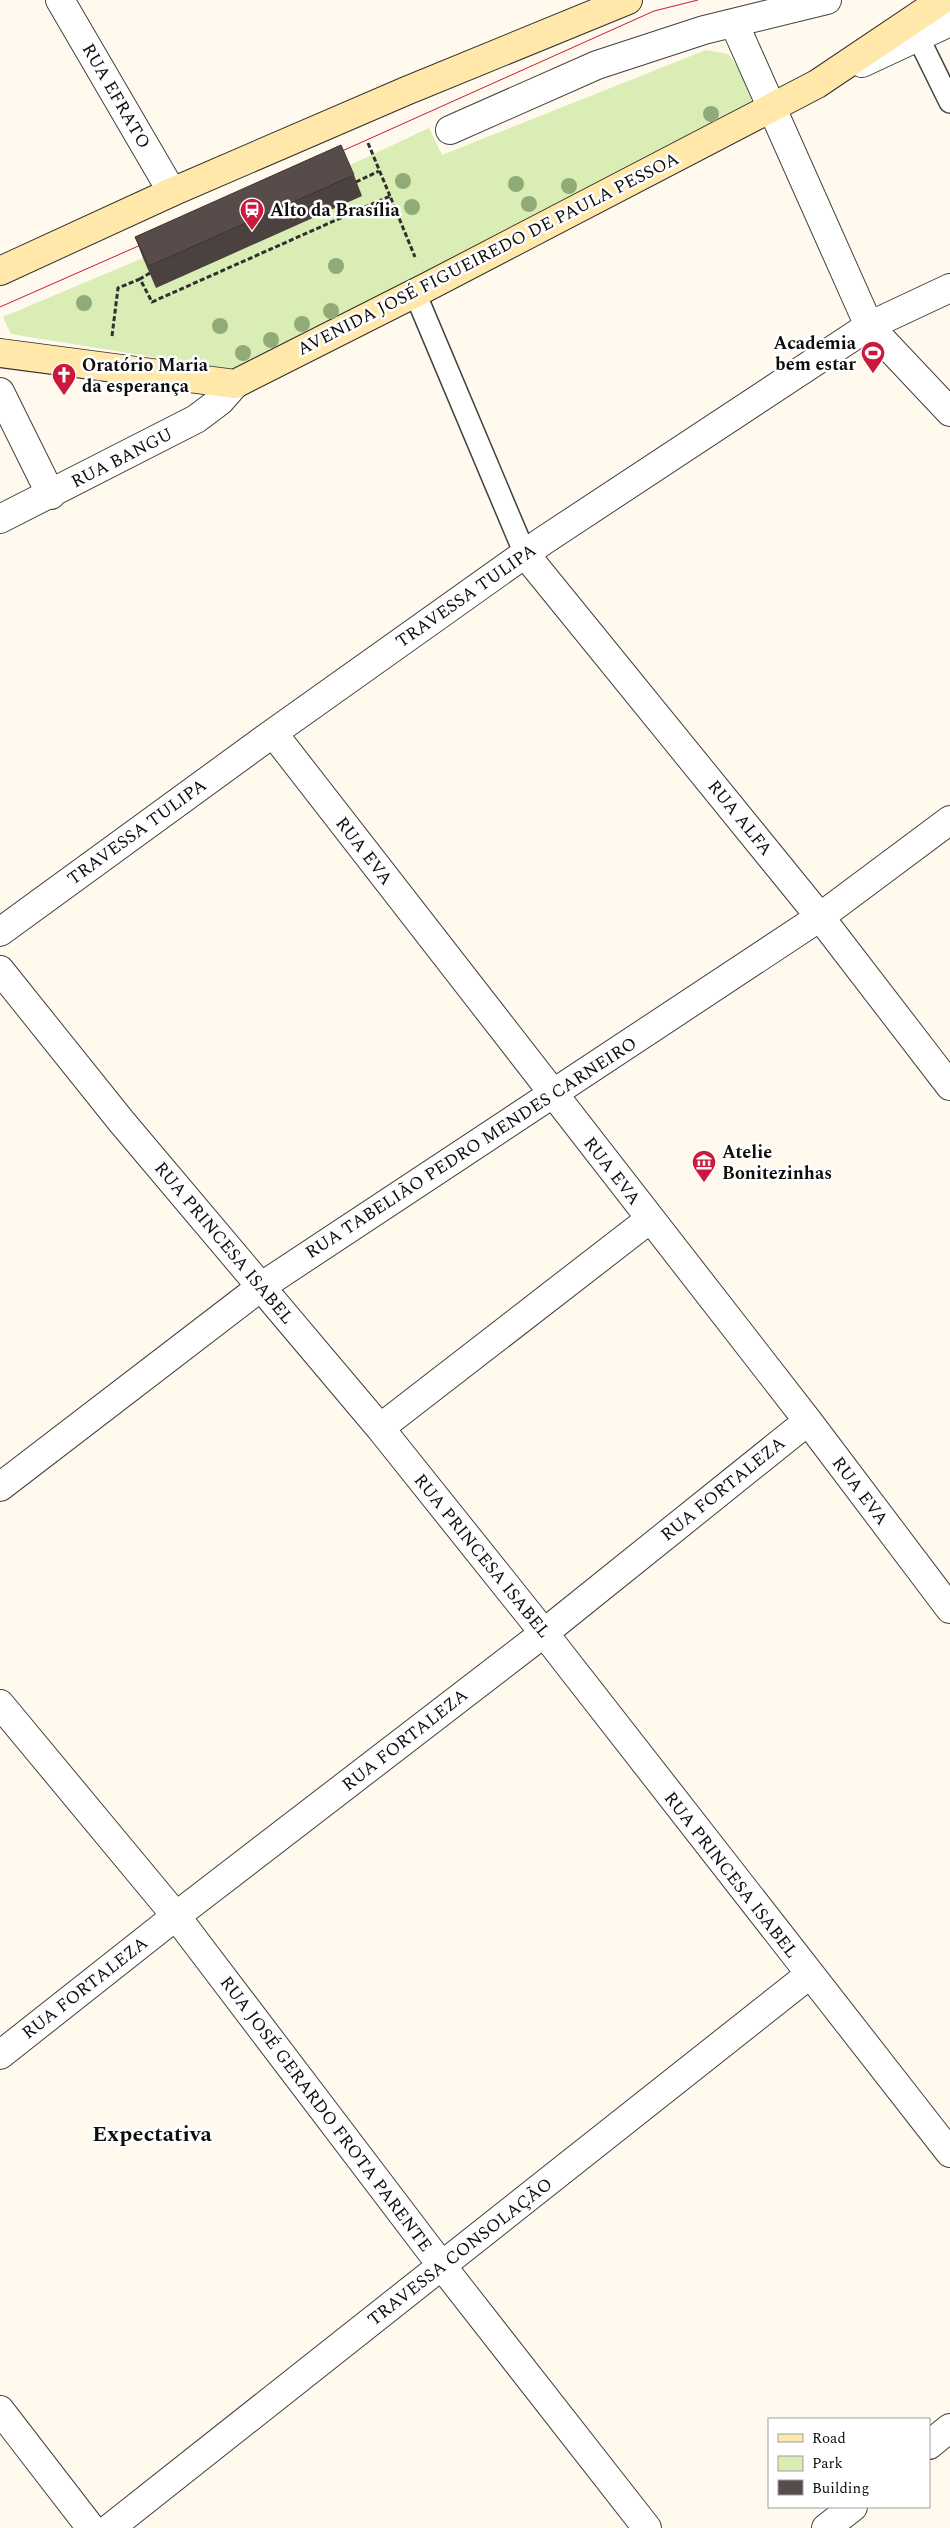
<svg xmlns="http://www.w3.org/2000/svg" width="950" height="2528" font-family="Spectral,serif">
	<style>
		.green { fill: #daedb4 }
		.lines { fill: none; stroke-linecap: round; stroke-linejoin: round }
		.lane-casing { stroke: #414141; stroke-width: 24 }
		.street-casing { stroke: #414141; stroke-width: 30 }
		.secondary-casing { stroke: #303030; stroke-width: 30 }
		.path { stroke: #303030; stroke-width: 3; stroke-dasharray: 5 2.5; stroke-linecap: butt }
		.lane { stroke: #fff; stroke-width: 21 }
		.street { stroke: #fff; stroke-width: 28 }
		.secondary { stroke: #ffe8a9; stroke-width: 28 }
		.tram { stroke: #cb193c; stroke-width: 1 }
		.tree { fill: #90ab78 }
		.wall { fill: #4b413f }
		.building { fill: #574c49; stroke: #3d3533 }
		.labels { text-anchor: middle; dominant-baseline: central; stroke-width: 5; stroke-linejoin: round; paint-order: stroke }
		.street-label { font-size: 18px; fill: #0e0e0e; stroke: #fff }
		.poi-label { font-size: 18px; font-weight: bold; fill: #0e0e0e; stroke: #fff; text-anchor: start }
		.district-label { font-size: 22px; font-weight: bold; fill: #0e0e0e; stroke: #fff }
	</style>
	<rect width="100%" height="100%" fill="#fff9ee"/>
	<path class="green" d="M706,50L728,54L741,72L755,110L239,371L11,334L3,317L143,258L156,287L348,166L429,128L442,155Z"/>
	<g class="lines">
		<defs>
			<path id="lane" d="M918,37L950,102
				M415,293L525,554"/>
			<path id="street" d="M60,0L172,192
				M734,23L869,326L950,412
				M862,63L950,22
				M450,130L597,65L704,30L827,0
				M0,392L51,495
				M0,519L196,419L220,401L235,384
				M525,554L820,917L950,1086
				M273,733L808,1421L950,1609
				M0,932L273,733L543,541L869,326L950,288
				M0,970L121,1121L380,1428L544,1633L950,2153
				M380,1428L650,1219
				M0,1487L262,1286L820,917L950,820
				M0,1704L176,1916L442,2266L647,2528
				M0,2055L176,1916L544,1633L808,1421
				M0,2410L91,2528
				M929,2445L950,2428
				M110,2528L809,1975
				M826,2528L853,2507"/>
			<path id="secondary" d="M0,271L172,192L406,91L628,0
				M0,353L235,384L427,287L817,84L942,0"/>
		</defs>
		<use href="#lane" class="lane-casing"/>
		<use href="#street" class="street-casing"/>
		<use href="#secondary" class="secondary-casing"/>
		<path class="path" d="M368,143L390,196
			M356,182L379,171
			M150,273L140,279L152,302L390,196L415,257
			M112,336L118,288L140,279"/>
		<use href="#lane" class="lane"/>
		<use href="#street" class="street"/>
		<use href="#secondary" class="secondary"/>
		<path class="tram" d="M331,156L654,11L698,0
			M0,307L152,240"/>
	</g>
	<g class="tree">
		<circle cx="711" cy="114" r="8"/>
		<circle cx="403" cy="181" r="8"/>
		<circle cx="516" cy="184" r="8"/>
		<circle cx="569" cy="186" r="8"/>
		<circle cx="529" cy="204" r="8"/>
		<circle cx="412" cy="207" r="8"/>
		<circle cx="336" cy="266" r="8"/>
		<circle cx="84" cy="303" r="8"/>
		<circle cx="331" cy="311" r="8"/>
		<circle cx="302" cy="324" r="8"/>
		<circle cx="220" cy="326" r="8"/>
		<circle cx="271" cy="340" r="8"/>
		<circle cx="243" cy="353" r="8"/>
	</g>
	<path class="wall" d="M354,175L362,196L156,288L143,258L135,237Z"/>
	<path class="building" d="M341,145L354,175L149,266L135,237Z"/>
	<defs>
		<symbol id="station-pin" viewBox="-11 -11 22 30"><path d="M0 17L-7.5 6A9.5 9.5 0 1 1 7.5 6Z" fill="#cb193c" stroke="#fff"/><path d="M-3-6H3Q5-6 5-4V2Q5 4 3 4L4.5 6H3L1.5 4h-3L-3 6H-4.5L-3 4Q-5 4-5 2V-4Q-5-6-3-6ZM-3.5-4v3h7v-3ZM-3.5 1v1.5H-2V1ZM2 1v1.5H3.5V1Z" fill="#fff"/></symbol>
		<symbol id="stadium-pin" viewBox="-11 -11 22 30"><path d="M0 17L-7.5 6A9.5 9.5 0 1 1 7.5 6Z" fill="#cb193c" stroke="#fff"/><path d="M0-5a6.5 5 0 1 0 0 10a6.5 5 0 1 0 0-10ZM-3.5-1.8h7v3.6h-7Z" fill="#fff"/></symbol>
		<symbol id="church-pin" viewBox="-11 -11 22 30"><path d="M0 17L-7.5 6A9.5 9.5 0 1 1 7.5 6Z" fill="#cb193c" stroke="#fff"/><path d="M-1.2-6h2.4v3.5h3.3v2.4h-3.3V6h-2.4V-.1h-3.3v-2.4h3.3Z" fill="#fff"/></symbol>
		<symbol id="museum-pin" viewBox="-11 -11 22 30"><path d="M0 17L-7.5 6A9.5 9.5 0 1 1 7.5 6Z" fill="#cb193c" stroke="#fff"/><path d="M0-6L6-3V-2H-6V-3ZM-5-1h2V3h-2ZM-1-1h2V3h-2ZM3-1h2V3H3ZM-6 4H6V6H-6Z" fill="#fff"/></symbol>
	</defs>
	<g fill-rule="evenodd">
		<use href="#station-pin" x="238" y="196" width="28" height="38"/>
		<use href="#stadium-pin" x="859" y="339" width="28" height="38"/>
		<use href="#church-pin" x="50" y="361" width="28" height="38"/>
		<use href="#museum-pin" x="690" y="1148" width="28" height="38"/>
	</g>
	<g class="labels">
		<g class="street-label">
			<text transform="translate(116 96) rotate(60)">RUA EFRATO</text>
			<text transform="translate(488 254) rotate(-27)">AVENIDA JOSÉ FIGUEIREDO DE PAULA PESSOA</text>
			<text transform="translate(122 458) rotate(-27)">RUA BANGU</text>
			<text transform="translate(466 596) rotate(-35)">TRAVESSA TULIPA</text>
			<text transform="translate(740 818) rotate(51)">RUA ALFA</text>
			<text transform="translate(137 832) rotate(-36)">TRAVESSA TULIPA</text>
			<text transform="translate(364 851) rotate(52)">RUA EVA</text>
			<text transform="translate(471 1148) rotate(-33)">RUA TABELIÃO PEDRO MENDES CARNEIRO</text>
			<text transform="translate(612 1171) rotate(52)">RUA EVA</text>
			<text transform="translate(224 1243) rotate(50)">RUA PRINCESA ISABEL</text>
			<text transform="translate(723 1489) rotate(-39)">RUA FORTALEZA</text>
			<text transform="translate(860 1491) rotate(53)">RUA EVA</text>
			<text transform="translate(482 1556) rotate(51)">RUA PRINCESA ISABEL</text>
			<text transform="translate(405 1740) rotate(-38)">RUA FORTALEZA</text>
			<text transform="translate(731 1875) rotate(52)">RUA PRINCESA ISABEL</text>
			<text transform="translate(85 1988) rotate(-38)">RUA FORTALEZA</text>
			<text transform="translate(326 2114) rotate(53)">RUA JOSÉ GERARDO FROTA PARENTE</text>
			<text transform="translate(460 2252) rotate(-38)">TRAVESSA CONSOLAÇÃO</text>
		</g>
		<g class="poi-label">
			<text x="270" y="210">Alto da Brasília</text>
			<text x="856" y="343" text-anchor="end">Academia<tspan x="856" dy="21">bem estar</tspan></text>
			<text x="82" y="365">Oratório Maria<tspan x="82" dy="21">da esperança</tspan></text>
			<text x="722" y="1152">Atelie<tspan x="722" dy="21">Bonitezinhas</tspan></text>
		</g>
		<g class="district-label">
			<text x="152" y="2134">Expectativa</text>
		</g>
	</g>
	<rect x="768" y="2418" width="162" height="90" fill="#ffffff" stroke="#9f9f9f"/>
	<rect x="778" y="2434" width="25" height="8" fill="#ffe8a9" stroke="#9f9f9f"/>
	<text x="812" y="2443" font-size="15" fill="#0e0e0e">Road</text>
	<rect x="778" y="2456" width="25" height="15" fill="#daedb4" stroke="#9f9f9f"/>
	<text x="812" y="2468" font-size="15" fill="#0e0e0e">Park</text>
	<rect x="778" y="2480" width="25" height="15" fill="#574c49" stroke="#9f9f9f"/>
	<text x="812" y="2493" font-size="15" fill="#0e0e0e">Building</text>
</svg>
